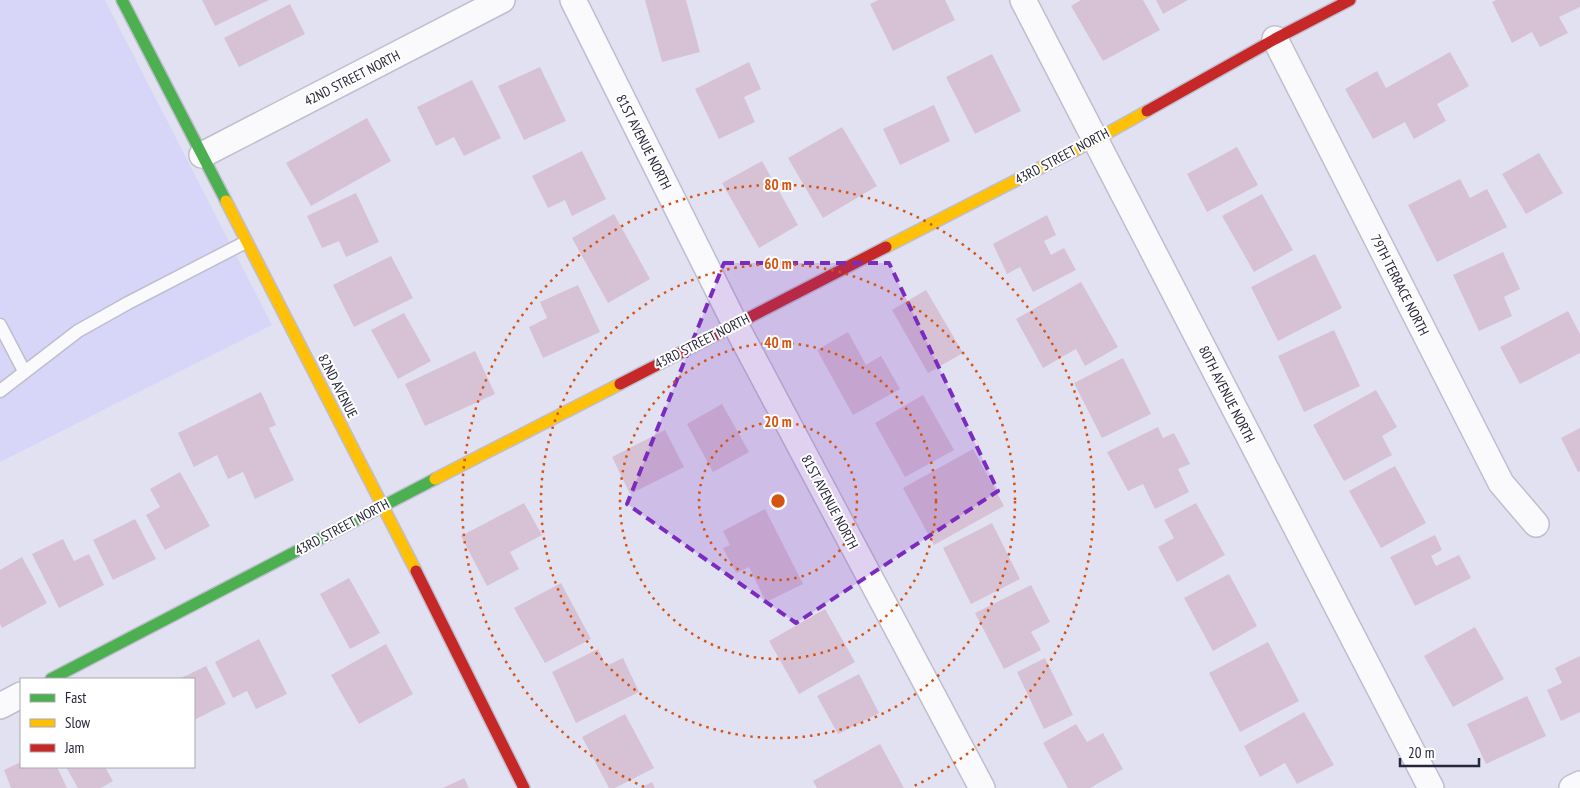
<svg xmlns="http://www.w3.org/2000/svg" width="1580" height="788" font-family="'PT Sans Narrow',sans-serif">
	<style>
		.built { fill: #d7d6f8 }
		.building { fill: #d7c2d5 }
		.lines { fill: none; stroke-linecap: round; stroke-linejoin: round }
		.lane-casing { stroke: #bfbecf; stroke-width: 15 }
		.street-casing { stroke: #bfbecf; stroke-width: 28 }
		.fast-casing { stroke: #bfbecf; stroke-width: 14 }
		.slow-casing { stroke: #bfbecf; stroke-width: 14 }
		.jam-casing { stroke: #bfbecf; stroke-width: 14 }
		.lane { stroke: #fafafd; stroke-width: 12 }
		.street { stroke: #fafafd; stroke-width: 25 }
		.fast { stroke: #4caf50; stroke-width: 11 }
		.slow { stroke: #ffc107; stroke-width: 11 }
		.jam { stroke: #c62828; stroke-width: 11 }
		.marked { fill: #7b2cbf; fill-opacity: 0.2; stroke: #7b2cbf; stroke-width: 4; stroke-dasharray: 10 6; stroke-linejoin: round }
		.ring { fill: none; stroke: #d55411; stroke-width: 2.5; stroke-dasharray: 2.5 5 }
		.labels { text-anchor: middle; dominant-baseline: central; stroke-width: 4; stroke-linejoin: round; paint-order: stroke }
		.street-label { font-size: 14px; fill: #27263a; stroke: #fff }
		.centre { fill: #d55411; stroke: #fff; stroke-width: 2.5 }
		.ring-label { font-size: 15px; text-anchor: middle; font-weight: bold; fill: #d55411; stroke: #fff; stroke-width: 4; stroke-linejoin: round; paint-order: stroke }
	</style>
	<rect width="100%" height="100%" fill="#e1e1f2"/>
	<path class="built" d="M0,0H105L272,325L0,462Z"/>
	<path class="building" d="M202,0H269L215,26Z
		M645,0H686L700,52L662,62Z
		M878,0H945L955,20L893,51L870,4Z
		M1081,0H1143L1160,30L1103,61L1071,6Z
		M1156,0H1188L1163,14Z
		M1496,0H1580V7L1559,17L1568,33L1540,47L1532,32L1512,43L1492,2Z
		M290,4L305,34L239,67L224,38Z
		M1450,52L1469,86L1437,104L1446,121L1414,139L1405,122L1373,139L1345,89L1377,71L1386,88Z
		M992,54L1021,111L975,134L946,77Z
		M749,62L761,89L744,97L755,122L719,139L695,89Z
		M540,67L566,121L524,140L498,86Z
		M472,80L501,138L464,156L454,137L436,146L417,107Z
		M934,105L950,141L900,165L883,129Z
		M367,118L391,161L311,206L286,163Z
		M842,127L877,186L823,218L788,158Z
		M1237,147L1258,185L1207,212L1187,174Z
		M582,151L606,199L572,216L565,200L548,208L532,176Z
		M1539,153L1563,193L1526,214L1502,174Z
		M762,161L798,225L759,248L722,183Z
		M1460,179L1470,198L1487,189L1507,227L1437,262L1408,205Z
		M356,193L379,242L346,257L339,241L322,248L307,216Z
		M1262,194L1293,250L1254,272L1222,216Z
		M614,214L650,279L608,303L572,238Z
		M1047,215L1056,235L1044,241L1051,255L1064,248L1076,270L1033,292L1020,267L1007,274L993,244Z
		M1503,252L1520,289L1504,297L1512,316L1479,331L1453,275Z
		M1315,254L1342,308L1278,341L1251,287Z
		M391,256L413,298L354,327L333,285Z
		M1081,282L1118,347L1085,366L1076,349L1043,368L1016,319Z
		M578,285L600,332L543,358L529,327L547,318L540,302Z
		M926,290L963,353L928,373L892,310Z
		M1568,311L1580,334V353L1520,384L1500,347Z
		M404,313L431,361L398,379L371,330Z
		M1334,330L1360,386L1304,412L1278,356Z
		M848,332L866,365L881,356L900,389L853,415L817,350Z
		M475,351L495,394L425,426L405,384Z
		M1123,358L1151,414L1102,438L1074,383Z
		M1376,390L1397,427L1382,436L1392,455L1344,481L1313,425Z
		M261,392L276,425L269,428L294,480L255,499L243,472L228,479L217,455L194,467L178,433Z
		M923,395L954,450L905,477L875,423Z
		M722,404L749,452L713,472L687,424Z
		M1158,427L1163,438L1174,433L1190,464L1178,469L1189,492L1155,509L1143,484L1128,491L1107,452Z
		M1580,428V471L1578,472L1561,438Z
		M665,430L684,467L630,494L612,457Z
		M973,449L1004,506L934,545L903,488Z
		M1395,466L1426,523L1381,548L1349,491Z
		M180,472L210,526L165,550L146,515L160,507L150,489Z
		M524,503L542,535L510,552L519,569L487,586L461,536Z
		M1196,503L1225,555L1177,582L1158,547L1174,538L1164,520Z
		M765,509L803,584L766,602L749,567L736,573L723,548L730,545L723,531Z
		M135,519L156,559L113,580L93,540Z
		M992,523L1020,579L971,604L943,548Z
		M1435,535L1442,550L1431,556L1436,566L1459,555L1471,578L1415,606L1390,557Z
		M63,539L74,561L89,554L104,585L59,608L32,554Z
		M22,557L47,603L2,628L0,624V570Z
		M1229,574L1257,626L1213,651L1184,598Z
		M349,578L380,633L350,649L320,594Z
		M561,583L591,639L545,663L514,608Z
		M1031,585L1050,622L1031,632L1041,650L1004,669L975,613Z
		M825,609L855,662L799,694L769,641Z
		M1475,627L1504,679L1453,707L1424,656Z
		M259,639L287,694L256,709L247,691L233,698L215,662Z
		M1268,642L1299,701L1240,732L1209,673Z
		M386,644L413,694L359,724L331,675Z
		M598,649L606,666L623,658L639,692L576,723L552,672Z
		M1580,656V712L1561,721L1547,690L1562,683L1555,668Z
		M1045,658L1073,715L1044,729L1017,672Z
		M206,666L226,704L194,720V679H179Z
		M859,674L879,713L838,734L817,696Z
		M1527,696L1546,736L1486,764L1467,724Z
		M1304,712L1334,765L1297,784L1285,763L1260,777L1244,746Z
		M625,714L654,768L615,788H609L582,737Z
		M1076,724L1087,742L1103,733L1123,769L1090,788H1068L1043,743Z
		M880,744L904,788H817L813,781Z
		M21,762V767H57L67,788H11L4,770Z
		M66,767H105L113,781L101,788H78Z
		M464,778L469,788H443Z
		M652,782L655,788H641Z"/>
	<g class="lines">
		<defs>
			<path id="lane" d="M0,325L24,371
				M0,391L78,331L128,303L246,242"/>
			<path id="street" d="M573,0L735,324L982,788
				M1023,0L1431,788
				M1275,39L1501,483L1536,524
				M202,155L502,0
				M0,706L21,695
				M1572,788L1580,784"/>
			<path id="fast" d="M122,0L226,201
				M51,679L435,479"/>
			<path id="slow" d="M226,201L416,571
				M886,247L1095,140L1147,111
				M435,479L620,384"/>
			<path id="jam" d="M1147,111L1275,39L1350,0
				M620,384L886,247
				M416,571L524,788"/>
		</defs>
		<use href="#lane" class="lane-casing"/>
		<use href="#street" class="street-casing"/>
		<use href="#fast" class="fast-casing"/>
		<use href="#slow" class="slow-casing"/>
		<use href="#jam" class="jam-casing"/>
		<use href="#lane" class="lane"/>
		<use href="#street" class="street"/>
		<use href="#fast" class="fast"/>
		<use href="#slow" class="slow"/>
		<use href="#jam" class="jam"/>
	</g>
	<path class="marked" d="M724,263H889L998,491L796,623L627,504Z"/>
	<g class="ring">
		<circle cx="778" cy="501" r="79"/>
		<circle cx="778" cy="501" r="158"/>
		<circle cx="778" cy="501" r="237"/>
		<path d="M644 787A316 316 0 1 1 912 787"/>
	</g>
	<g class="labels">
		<g class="street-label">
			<text transform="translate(352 78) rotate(-27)">42ND STREET NORTH</text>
			<text transform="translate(644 142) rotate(63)">81ST AVENUE NORTH</text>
			<text transform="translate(1062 156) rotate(-28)">43RD STREET NORTH</text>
			<text transform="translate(1400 285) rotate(63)">79TH TERRACE NORTH</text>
			<text transform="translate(702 341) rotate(-27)">43RD STREET NORTH</text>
			<text transform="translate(338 386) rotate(63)">82ND AVENUE</text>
			<text transform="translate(1227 394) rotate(63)">80TH AVENUE NORTH</text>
			<text transform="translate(830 502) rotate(62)">81ST AVENUE NORTH</text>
			<text transform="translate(342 527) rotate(-28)">43RD STREET NORTH</text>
		</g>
	</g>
	<circle cx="778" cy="501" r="8" class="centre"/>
	<g class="ring-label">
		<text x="778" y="190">80 m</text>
		<text x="778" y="269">60 m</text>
		<text x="778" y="348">40 m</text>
		<text x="778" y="427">20 m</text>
	</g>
	<rect x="20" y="678" width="175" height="90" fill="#ffffff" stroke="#a9a8b0"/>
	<rect x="30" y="694" width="25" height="8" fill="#4caf50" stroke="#a9a8b0"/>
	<text x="65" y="703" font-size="15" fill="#27263a">Fast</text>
	<rect x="30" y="719" width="25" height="8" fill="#ffc107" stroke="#a9a8b0"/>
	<text x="65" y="728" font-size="15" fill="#27263a">Slow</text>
	<rect x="30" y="744" width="25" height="8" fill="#c62828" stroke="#a9a8b0"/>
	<text x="65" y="753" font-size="15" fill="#27263a">Jam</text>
	<path d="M1400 758v8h79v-8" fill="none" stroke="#27263a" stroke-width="2.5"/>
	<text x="1408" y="758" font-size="15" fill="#27263a" stroke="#ffffff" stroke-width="4" paint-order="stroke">20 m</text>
</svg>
